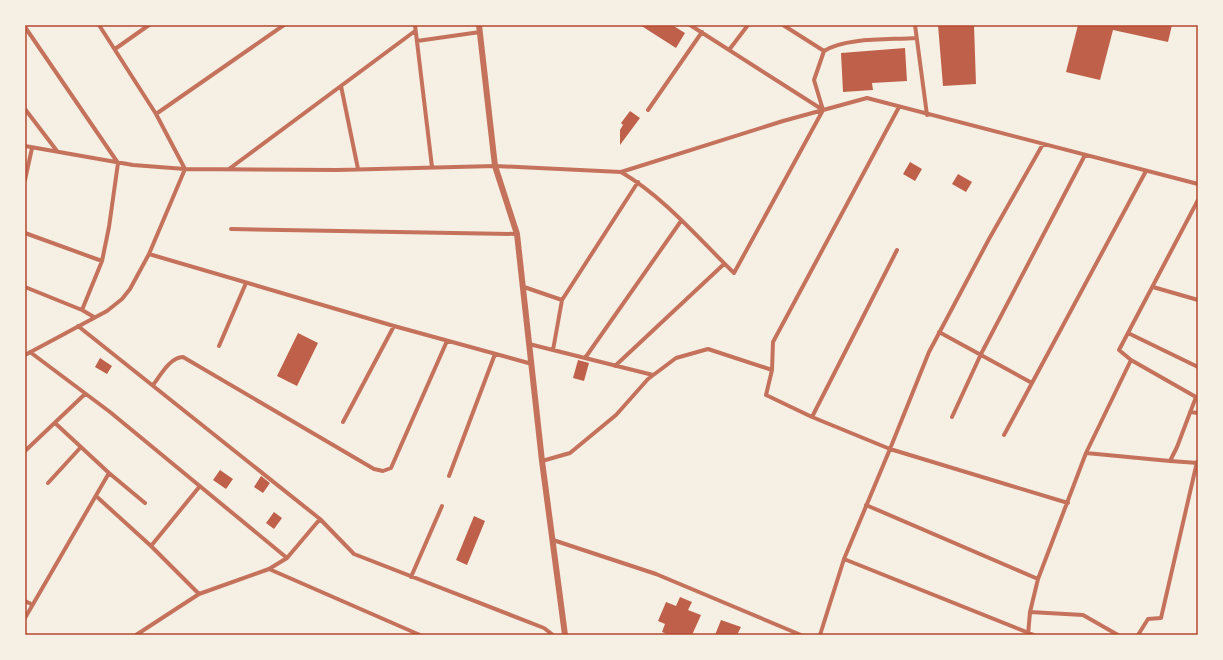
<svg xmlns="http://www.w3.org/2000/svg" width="1223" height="660" font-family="Commissioner,sans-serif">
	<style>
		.building { fill: #bf614a }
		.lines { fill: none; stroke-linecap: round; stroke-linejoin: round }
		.minor { stroke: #c5725c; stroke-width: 4 }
		.tertiary { stroke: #c5725c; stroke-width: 6 }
		.neatline { fill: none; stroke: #b5482f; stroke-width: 1.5 }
	</style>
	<rect width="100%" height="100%" fill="#f6efe4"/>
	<path class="building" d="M640,25H672L685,33L676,48Z
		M938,25H974L976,84L943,86Z
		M1078,25H1172L1168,42L1113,30L1100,80L1066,72Z
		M905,48L907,81L872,83L873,90L843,92L841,53Z
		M630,111L640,118L620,145V130L623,125L621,123Z
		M910,162L922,169L915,181L903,174Z
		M958,174L972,182L966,192L952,184Z
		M298,333L318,343L297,386L277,376Z
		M100,358L112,366L107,374L95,367Z
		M578,360L589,363L584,381L573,378Z
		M220,470L233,479L226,489L213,480Z
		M261,476L270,483L263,493L254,487Z
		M274,512L282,518L274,529L266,523Z
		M474,516L485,521L467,565L456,560Z
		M680,597L692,602L688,610L701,615L692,635H669L662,632L665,624L658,621L666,602L676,606Z
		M721,620L741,627L737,635H715Z"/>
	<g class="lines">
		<path class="minor" d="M99,25L156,114L185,169L149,254L394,326L532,364
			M415,25L432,167
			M690,25L823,110
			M915,25L927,115
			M25,27L118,163L109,227L102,261L82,310
			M417,41L480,32
			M115,49L149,25
			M729,50L748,25
			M824,51C846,37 890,40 916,38
			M341,86L358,169
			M25,109L57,151
			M648,110L702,32
			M156,114L284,25
			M25,146L133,165L185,169L337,170L495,166L621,172L783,121L867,98L1198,184
			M229,169L415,31
			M621,172C664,197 699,239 734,273L823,110L814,80L824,51L783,25
			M25,180L32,148
			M231,229L517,234
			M25,233L102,261
			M897,250L812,417L890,449L1068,503
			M25,287L82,310L94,317
			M524,287L562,300
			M1153,287L1198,300
			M78,326L320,519
			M939,332L1032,383
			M1128,333L1198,367
			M529,344L653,375
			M219,346L246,283
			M553,350L562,300L638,182
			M30,352L110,412L287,558
			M25,355L107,311L122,299L130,289L149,254
			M585,358L681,221
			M1131,360L1119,350L1198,200
			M615,366L724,264
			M153,385C160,376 170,357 183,357L374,469L383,471L391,468L447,341
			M1190,412L1198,413
			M812,417L766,395L772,370L773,342L899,107
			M952,417L981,354L1085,155
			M343,422L394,326
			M55,423L109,473L145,503
			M1004,435L1146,171
			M25,451L85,394
			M542,461L570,453L616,415L648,379L676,358L708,349L772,370
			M1170,461L1198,463
			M449,476L495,354
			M48,483L81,447
			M96,496L151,546L199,594
			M866,505L1038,579
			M553,540L656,574L801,635
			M151,546L200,486
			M844,559L1034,635
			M269,569L420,635
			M411,577L442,506
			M25,601L31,604
			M1030,612L1083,615L1118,635
			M25,618L109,473
			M136,635L199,594L269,569L287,558L320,519L354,554L544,628L553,635
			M820,635L844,559L890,449L929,352L989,239L1043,144
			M1028,635L1030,612L1038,579L1086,453L1131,360L1196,397L1177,447L1170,461L1086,453
			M1138,635L1148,619L1161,618L1197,462"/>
		<path class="tertiary" d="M479,25L495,166L517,234L542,461L565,635"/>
	</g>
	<rect width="1223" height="660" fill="none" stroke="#f6efe4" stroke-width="52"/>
	<rect x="26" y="26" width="1171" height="608" class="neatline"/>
</svg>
